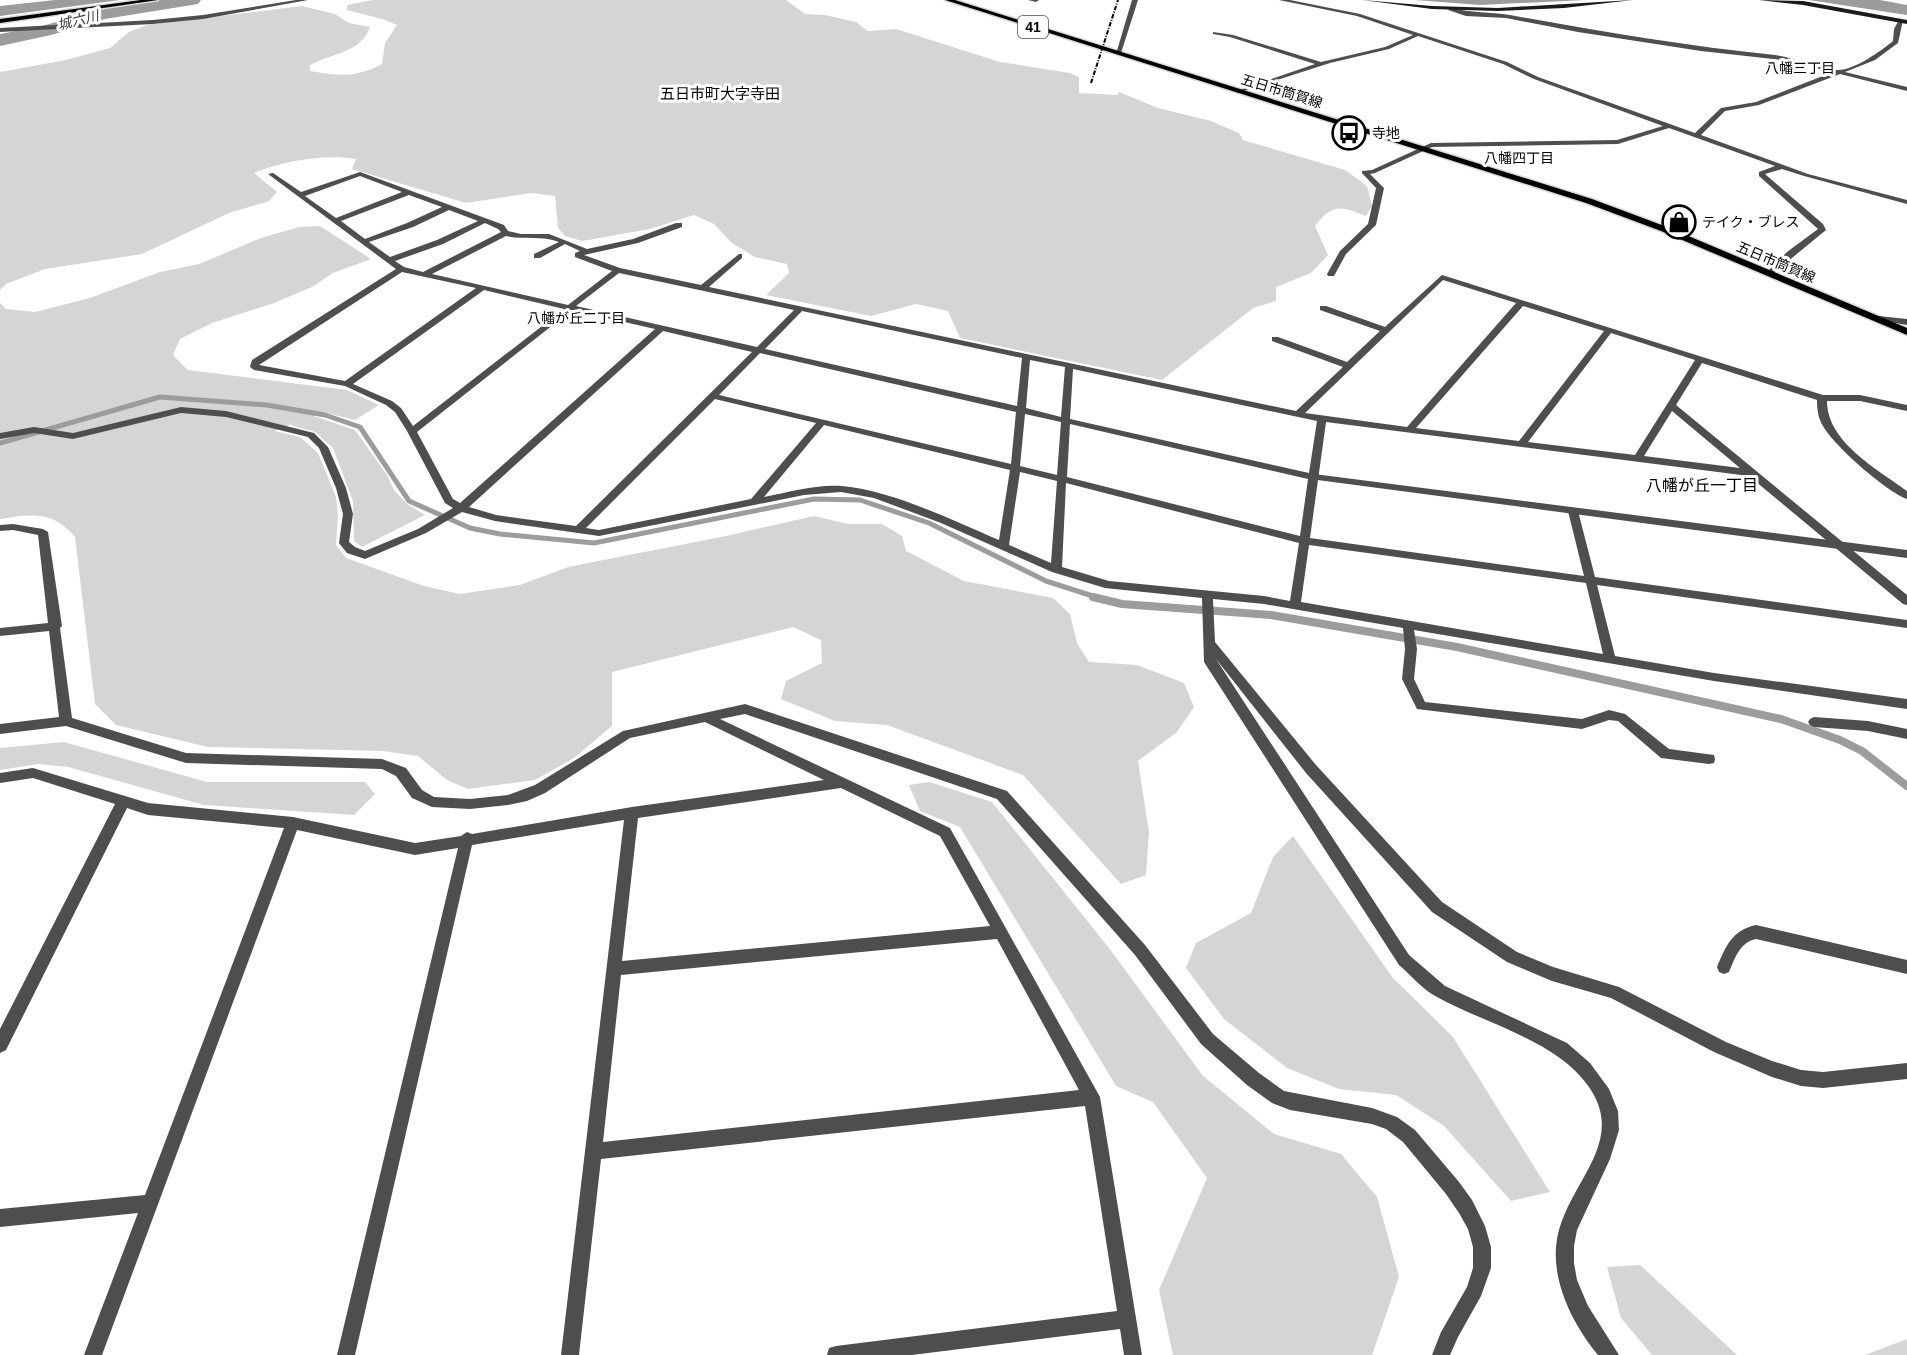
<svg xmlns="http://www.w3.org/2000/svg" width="1907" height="1355" font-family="Helvetica,'Noto Sans JP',sans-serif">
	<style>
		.green { fill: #d5d5d5 }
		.water { fill: #9c9c9c }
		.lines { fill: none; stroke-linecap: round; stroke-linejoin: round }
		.stream-far1 { stroke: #9c9c9c; stroke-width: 5 }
		.stream { stroke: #9c9c9c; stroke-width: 8 }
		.river { fill: #9c9c9c; fill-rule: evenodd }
		.primary-casing { stroke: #dbdbdb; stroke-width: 3 }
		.minor { fill: #4e4e4e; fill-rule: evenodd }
		.tertiary { fill: #4e4e4e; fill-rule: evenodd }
		.secondary { fill: #1b1b1b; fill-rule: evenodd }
		.primary { fill: #000; fill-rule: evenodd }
		.rail { stroke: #000; stroke-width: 2; stroke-dasharray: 4.5 1.5 1 1.5; stroke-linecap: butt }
		.labels { text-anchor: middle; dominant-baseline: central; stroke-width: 6; stroke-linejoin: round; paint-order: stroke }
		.far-water-label { font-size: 14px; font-style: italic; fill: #3d3d3d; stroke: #fff }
		.shield { fill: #fff; stroke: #4c4c4c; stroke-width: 1.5 }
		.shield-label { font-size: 14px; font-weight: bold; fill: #000 }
		.far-neighbourhood-label { font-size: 14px; fill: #000; stroke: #fff }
		.far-street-label { font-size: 14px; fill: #000; stroke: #fff }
		.far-poi-label { font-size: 14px; fill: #000; stroke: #fff; text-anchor: start }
		.far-quarter-label { font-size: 15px; fill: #000; stroke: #fff }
		.neighbourhood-label { font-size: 16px; fill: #000; stroke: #fff }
	</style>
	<rect width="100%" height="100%" fill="#fff"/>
	<path class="green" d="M373,0H786L805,14L825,15L856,22L868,31L896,29L1000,62L1070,73L1079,77V93L1117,95L1119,92L1158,108L1211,121L1239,133L1243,140L1345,170L1367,186L1372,206L1366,216C1340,206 1333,203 1315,226L1328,255L1311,273L1276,287V301L1253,308L1162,380L960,338L948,311L916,304L871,316L766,295L789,273L787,264L755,257L732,243L714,224L694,215L650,229L582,241L565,236L558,228L555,196L531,193L466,203L352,169L356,159C323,154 285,161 254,173L277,192L269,201L229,213L142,254L45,269L6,284L0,290V72L66,60L110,48L129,32L147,25L302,6L335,14L349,23L370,27C361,53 332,53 310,65V71C340,76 355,78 382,64L385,43L397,25L382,19L347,10V5Z
		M320,226L371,259L333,273L312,287L274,303L212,323L180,339L173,355L188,370L347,390L379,405L355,420L323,412L314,416L355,430L387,475L394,490L407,504L425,515L362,547L354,541L353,501L333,448L315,432L290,425L301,420L275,431L300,437L318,453L336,497L338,515L336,545L346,558L424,586L460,594L520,585L568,567L726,536L814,516L848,524H882L902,536L906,551L964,581L1053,598L1070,614L1077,643L1089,662L1137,665L1184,683L1194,707L1177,732L1138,761L1149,832L1146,875L1121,884L1023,775L887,725L835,721L781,699L786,681L822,663L821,640L793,627L612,672V726L574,758L535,780L468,789L447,780L418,756L383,751L208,747L116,725L95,704L75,537C53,510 31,514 0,519V303L6,309L35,312L90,298L160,272L199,264L261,238L299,227Z
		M64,742L207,782H365L375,794L354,815L204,805L68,767L38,764L0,770V748Z
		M929,782L992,802L1109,948L1203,1076L1274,1134L1341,1154L1377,1197L1399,1277L1372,1355H1173L1159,1290L1207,1178L1153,1102L1116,1086L960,827L920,811L909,785Z
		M1293,836L1393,978L1453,1037L1550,1192L1511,1201L1444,1126L1396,1095L1339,1089L1287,1068L1224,1019L1186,968L1196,943L1251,913L1273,857Z
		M1640,1265L1737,1355H1652L1621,1318L1607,1267Z
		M1907,1339V1355H1865Z"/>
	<path class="water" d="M55,0H120L0,16V6Z
		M1415,0H1586L1480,5Z
		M1809,0H1880L1907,5V15Z"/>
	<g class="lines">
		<path class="stream-far1" d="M0,443L160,397L267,405L325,415L360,427L409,501L470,528L500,534L594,543L814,499L860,500L929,523L1046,581L1099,598"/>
		<path class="stream" d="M1093,597L1122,604L1271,615L1457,647L1781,719L1840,740L1862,751L1907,786"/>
		<path class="river" d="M159,0H201L198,4L192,5L105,19L51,35L0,46V34L42,26L103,9Z"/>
		<defs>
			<path id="primary" d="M141,0H158L0,23V19Z
				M945,0H955L1592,199L1667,227L1907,328V335L1661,231L1586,203Z"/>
		</defs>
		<use href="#primary" class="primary-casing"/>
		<path class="minor" d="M296,0H308L203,19L153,24L0,32V28L56,25L89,8L91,11L62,25L153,20L203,15Z
			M1028,0H1039L1036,2Z
			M1279,0H1290L1360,14L1507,62L1538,77L1695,133L1721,108L1756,102L1833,72L1783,60L1701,51L1578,32L1506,18L1466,16L1448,10L1451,8C1471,13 1490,12 1510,15C1598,31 1686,46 1775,55C1796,58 1817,69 1837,70C1853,71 1881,51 1893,41L1894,29L1899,20H1903L1898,43L1875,60L1845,72L1907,87V91L1840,74L1759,105L1725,111L1701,135L1808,174L1907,200V204L1804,176L1782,169L1765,174L1823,224L1826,230L1770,276L1766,274L1767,272L1787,252L1818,229L1759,176V172L1775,166L1669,128L1618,144L1432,147L1375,173L1370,174L1384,188L1376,225L1346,254L1334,276H1328L1327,274L1340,251L1368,224L1376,188L1362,173V171L1372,170L1431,143L1617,140L1663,126L1534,79L1503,64L1418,36L1389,49L1330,63L1237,93V91L1315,64L1230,37L1213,34V32L1233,35L1321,62L1385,47L1413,35L1357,16Z
			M360,172L504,225L508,231L521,234H549L587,249L633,239L676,223H682V227L638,243L584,255L620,268L701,285L739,254H742V258L709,287L1296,411L1343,367L1272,341V337H1278L1347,362L1380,331L1320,310V306H1326L1385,327L1442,275L1823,395H1860L1907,405V411L1860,401H1827C1827,442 1877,469 1907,491V499C1887,492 1834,446 1823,426C1818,418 1817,409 1817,400L1702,363L1676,405L1907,595V605L1903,604L1749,476L1326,422L1310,538L1584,576L1568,511L1573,508L1578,511L1595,577L1907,620V628L1597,585L1615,656L1714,673L1907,699V709L1714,681L1414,630L1417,649L1414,679L1425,702L1582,719L1609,710L1625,714L1669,749L1714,755L1715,759L1714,763L1709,764L1661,758L1618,721L1609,720L1582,729L1417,709L1402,679L1405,649L1403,628L1264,604L1213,599L1215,642L1316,765L1442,902L1517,952L1553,967L1619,987L1726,1042L1772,1061L1801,1070L1823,1072L1907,1063V1079L1823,1088L1801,1086L1772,1077L1714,1052L1611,998L1552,981L1507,962L1432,912L1306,773L1216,659L1409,955L1445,986L1567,1043L1590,1063L1609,1089L1618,1111L1619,1130L1610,1159L1577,1230L1574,1246V1263L1577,1280L1588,1306L1619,1355H1598C1574,1326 1553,1285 1556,1247C1561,1185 1633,1144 1586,1083C1554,1040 1484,1023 1437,997C1423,990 1411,975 1399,965L1204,662L1202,598L1105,588L1052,572L941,523L874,498L841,492L804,495L599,536L495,521L462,512L426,533L365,559L347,553L339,543L343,514L336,488L319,448L308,437L226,417L181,413L73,439L34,433L0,439V433L34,427L73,433L181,407L226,411L314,433L328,447L346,488L353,514L349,542L355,547L365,551L418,529L453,508L445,503L407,431L395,412L386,405L345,386L254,370L250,367L252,360L396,269L268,174L273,173L301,192ZM360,176L402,192L336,218L305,196ZM409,195L442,207L407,223L365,239L341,221ZM449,210L478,221L437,240L390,257L369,242L413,227ZM485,223L498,229L501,232L423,272L404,267L395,261L443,244ZM506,236C524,240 541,235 559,242L534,254V258H540L565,244L580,251L575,253V257L612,271L568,305L432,274ZM402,272L476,288L345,381L259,365ZM619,273L794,310L757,347L576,306ZM1443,280L1516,303L1407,427L1305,413ZM484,290L564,309L413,426L401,408L392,401L353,384ZM1523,306L1604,331L1519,441L1416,428ZM572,310L655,329L460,503L453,499L417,432ZM802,311L1022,358L1017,406L765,349ZM663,331L752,352L576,526L496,515L469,507ZM1611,333L1695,360L1635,455L1528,442ZM760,353L1016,412L1011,464L719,395ZM1030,360L1065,367L1061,417L1026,408ZM1073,369L1317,421L1309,473L1070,419ZM715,399L816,423L751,499L599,530L586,528ZM1672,411L1740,468L1644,456ZM1025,414L1061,422L1057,475L1020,466ZM1070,424L1308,479L1300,536L1067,477ZM824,425L1010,470L999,540C954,521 891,490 842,486C816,484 789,492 764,497ZM1020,472L1057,481L1051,563L1009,545ZM1066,483L1299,543L1290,601L1264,596L1109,581L1062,567ZM1309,545L1586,583L1603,654L1301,602Z
			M1869,315L1907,319V325L1872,319H1869Z
			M13,524L43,529L48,532L62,626L60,628L72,718L186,753L382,759L406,768L422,790L434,797L470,799L508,795L535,785L623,731L745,704L1007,791L1145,945L1213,1034L1259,1073L1284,1091L1372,1108L1397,1117L1415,1130L1459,1182L1472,1200L1485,1226L1491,1247V1268L1481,1296L1458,1337L1450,1355H1432L1441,1332L1467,1287L1473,1268V1247L1468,1229L1459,1213L1446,1194L1403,1142L1386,1129L1372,1124L1290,1110L1272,1103L1247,1085L1201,1044L1135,955L997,799L745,714L720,719L950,828L1100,1097L1142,1355H1124L1120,1329L912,1355H827L829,1348L836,1346L1117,1311L1085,1106L601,1159L579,1355H561L624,820L472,845L355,1355H337L458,848L415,855L297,830L102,1355H84L138,1213L0,1227V1209L145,1195L284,828L148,815L127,808L6,1050L0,1053V1029L115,804L33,778L0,783V773L33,768L148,803L293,817L415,843L461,836L467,832L472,834L632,807L824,780L705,722L630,738L545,793L527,801L508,805L470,809L432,807L412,798L396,776L382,769L186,763L66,726L0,734V724L59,717L49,631L0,636V628L48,623L38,535L13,530L0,531V525ZM841,788L940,836L990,926L622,961L638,818ZM997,939L1079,1090L603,1142L621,975Z
			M1814,717L1868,721L1907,729V739L1868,731L1814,727L1810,725L1808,722L1810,719Z
			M1756,925L1907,960V974L1756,939C1740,942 1735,958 1729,972L1724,974L1719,972L1717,967C1726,946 1732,930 1756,925Z"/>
		<path class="tertiary" d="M1132,0H1138L1121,53L1116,54Z
			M1314,474L1907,550V558L1310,479V475Z"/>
		<path class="secondary" d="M1362,0L1432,6L1498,8L1633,0L1564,8L1498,11L1432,9Z
			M1759,0L1803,1L1907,20V24L1803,5Z"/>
		<use href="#primary" class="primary"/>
		<path class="rail" d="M1091,83L1118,0"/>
	</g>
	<defs>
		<symbol id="bus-ring" viewBox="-11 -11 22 22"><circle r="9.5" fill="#fff" stroke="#000" stroke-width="1.5"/><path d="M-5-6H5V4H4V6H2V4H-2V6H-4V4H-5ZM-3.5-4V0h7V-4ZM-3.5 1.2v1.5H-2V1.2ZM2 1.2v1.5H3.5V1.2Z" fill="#000"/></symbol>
		<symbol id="shop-ring" viewBox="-11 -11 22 22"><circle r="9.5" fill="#fff" stroke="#000" stroke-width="1.5"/><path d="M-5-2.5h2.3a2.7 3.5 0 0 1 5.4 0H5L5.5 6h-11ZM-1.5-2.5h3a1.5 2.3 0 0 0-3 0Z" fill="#000"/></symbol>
	</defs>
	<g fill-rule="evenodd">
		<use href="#bus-ring" x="1330" y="114" width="38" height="38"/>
		<use href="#shop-ring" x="1660" y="203" width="38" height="38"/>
	</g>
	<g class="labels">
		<g class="far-water-label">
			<text transform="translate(78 20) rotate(-14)">城六川</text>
		</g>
		<rect class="shield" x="1018" y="16" width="30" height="22" rx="4.5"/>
		<g class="shield-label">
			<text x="1033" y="27">41</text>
		</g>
		<g class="far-neighbourhood-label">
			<text x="1800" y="68">八幡三丁目</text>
			<text x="1519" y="158">八幡四丁目</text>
			<text x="576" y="318">八幡が丘二丁目</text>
		</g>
		<g class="far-street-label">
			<text transform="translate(1282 91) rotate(17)">五日市筒賀線</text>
			<text transform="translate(1776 262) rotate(23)">五日市筒賀線</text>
		</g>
		<g class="far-poi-label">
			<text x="1372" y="133">寺地</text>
			<text x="1702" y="222">テイク・ブレス</text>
		</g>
		<g class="far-quarter-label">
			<text x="720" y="93">五日市町大字寺田</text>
		</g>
		<g class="neighbourhood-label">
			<text x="1702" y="485">八幡が丘一丁目</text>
		</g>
	</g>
</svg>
